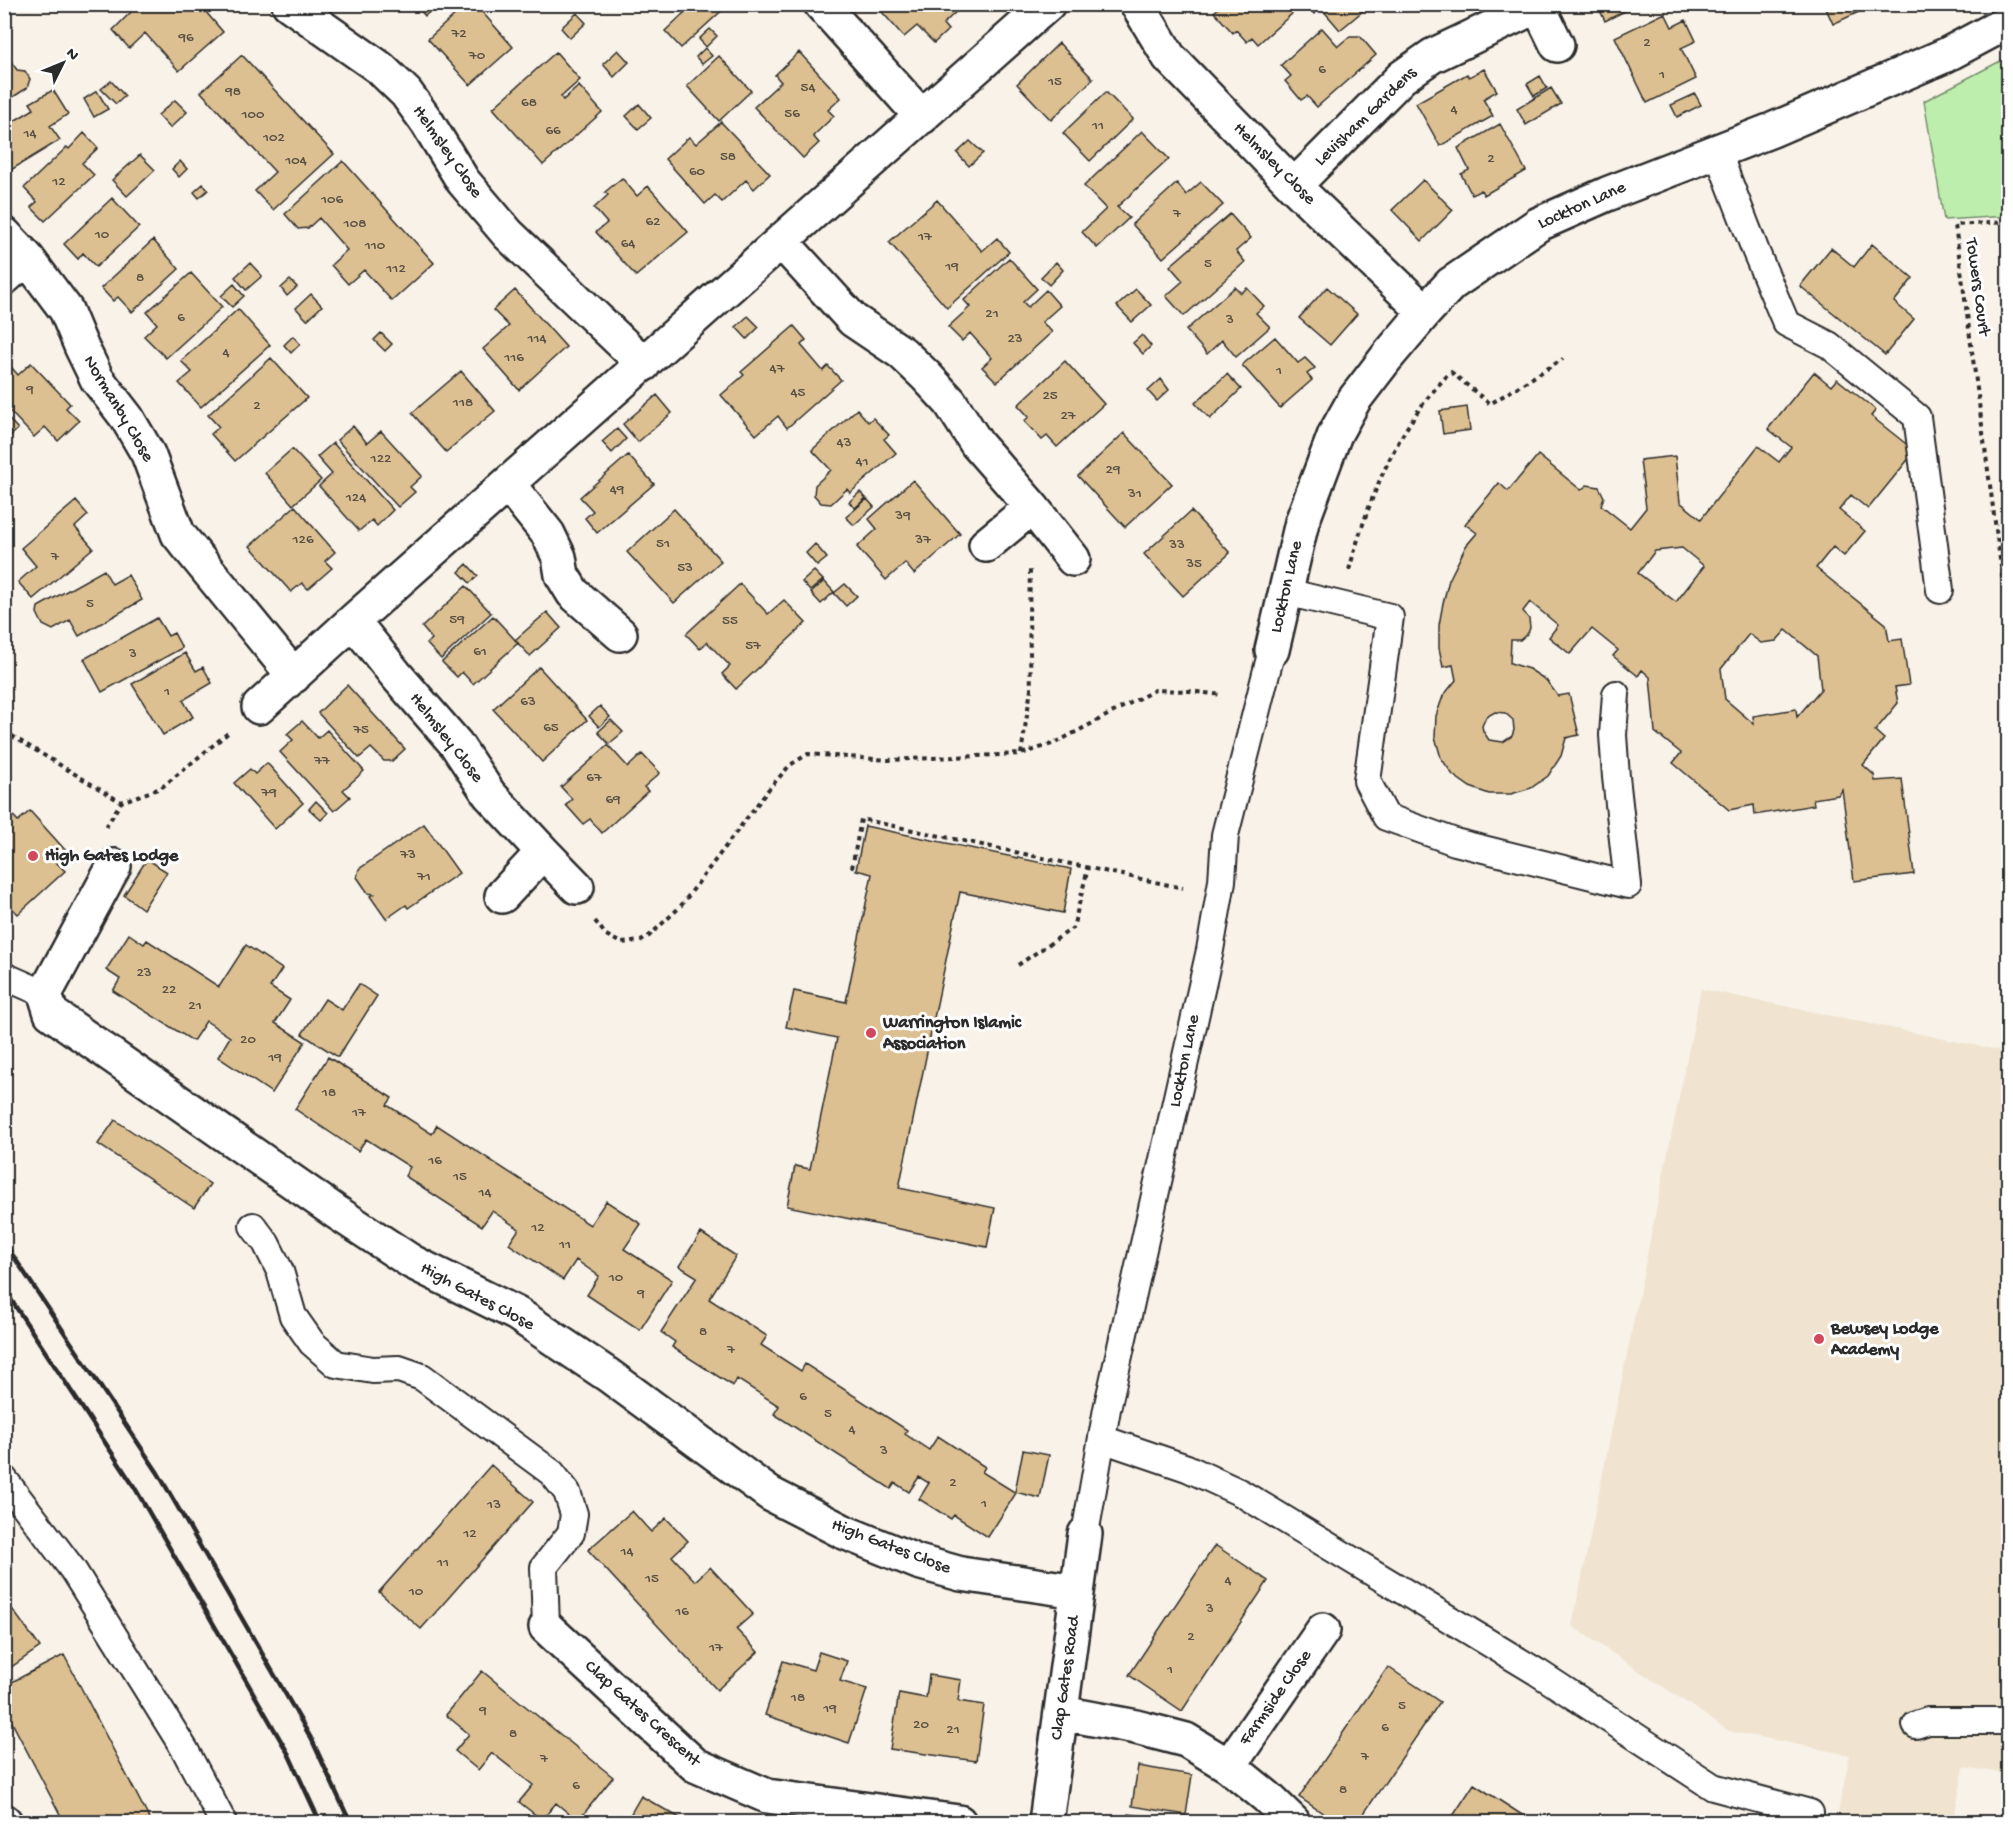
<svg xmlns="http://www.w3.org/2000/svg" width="2013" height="1827" font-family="'Gochi Hand',sans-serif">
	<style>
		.built { fill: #f0e3cf }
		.green { fill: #beeead; stroke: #748c6c; stroke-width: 1.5 }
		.building { fill: #ddc091; stroke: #2b2b2b; stroke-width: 1.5; fill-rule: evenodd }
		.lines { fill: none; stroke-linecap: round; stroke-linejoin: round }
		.service-casing { stroke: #2b2b2b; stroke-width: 30 }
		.minor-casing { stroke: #2b2b2b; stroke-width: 38 }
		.path { stroke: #2b2b2b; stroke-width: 4; stroke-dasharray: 4.5 4.5; stroke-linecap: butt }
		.service { stroke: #fff; stroke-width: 26 }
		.minor { stroke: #fff; stroke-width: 33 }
		.rail { stroke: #2b2b2b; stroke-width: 4.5 }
		.poi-dot { fill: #d1495b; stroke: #fff; stroke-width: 2 }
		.labels { text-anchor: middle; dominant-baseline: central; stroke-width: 6; stroke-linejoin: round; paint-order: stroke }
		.number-label { font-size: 15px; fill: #585044 }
		.street-label { font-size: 18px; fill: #2b2b2b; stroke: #fff }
		.poi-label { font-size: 18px; font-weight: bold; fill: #2b2b2b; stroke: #fff; text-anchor: start }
	</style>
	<rect width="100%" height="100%" fill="#f8f2e9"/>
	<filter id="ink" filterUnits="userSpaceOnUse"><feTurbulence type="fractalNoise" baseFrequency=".0167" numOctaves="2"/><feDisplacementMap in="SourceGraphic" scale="12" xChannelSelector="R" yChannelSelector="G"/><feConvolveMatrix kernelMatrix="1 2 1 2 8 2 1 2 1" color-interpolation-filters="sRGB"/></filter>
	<g filter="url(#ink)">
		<path class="built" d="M1701,989L2008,1052V1774L1964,1767L1953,1822H1836L1850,1755L1729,1731L1572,1626Z"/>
		<path class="green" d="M2008,57V216L1944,220L1924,101Z"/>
		<path class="building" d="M139,4H199L223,32L179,71L145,33L129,48L113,30Z
			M415,4H438L425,16Z
			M467,4H475L513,47L470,85L428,39Z
			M677,4H729L681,48L665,31L684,13Z
			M875,4H952L958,10L943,24L948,30L934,43L917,26L904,37Z
			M1223,4H1303L1258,44L1252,37L1247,42L1236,30L1233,33L1214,12Z
			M1306,4H1326L1314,14Z
			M1327,4H1371L1340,30L1322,9Z
			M1597,4H1639L1605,21Z
			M1824,4H1874V5L1833,24Z
			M577,13L586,23L570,38L561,28Z
			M1665,13L1672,27L1686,20L1696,41L1681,48L1696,79L1647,103L1615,37Z
			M1322,28L1338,46L1350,36H1360L1376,55L1317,107L1307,96L1301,100L1285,81L1291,76L1281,65Z
			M710,29L717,36L706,47L699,39Z
			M1059,43L1093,79L1051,120L1017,84Z
			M705,48L712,56L702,64L696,57Z
			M618,50L629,62L614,77L603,64Z
			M4,51L17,70L25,71L30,79L27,88L4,103Z
			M556,52L580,80L561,97L563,100L579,86L602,112L543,165L493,108Z
			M799,52L841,98L828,110L834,116L813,136L819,143L803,158L754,107L781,82L775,75Z
			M242,55L334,154L273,210L255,191L275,172L201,92Z
			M719,56L751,91L719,121L687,86Z
			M1484,69L1497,91L1483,99L1493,116L1440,146L1416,103L1467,74L1469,77Z
			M1540,76L1547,88L1534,96L1527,84Z
			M111,81L125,96L116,104L101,89Z
			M1551,88L1561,104L1526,125L1517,109Z
			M53,90L68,114L50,126L60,140L6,173L4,127L34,109L30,103Z
			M97,91L108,109L94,117L84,99Z
			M1106,92L1133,119L1090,161L1063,133Z
			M1695,94L1701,105L1677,117L1671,105Z
			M175,100L187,112L170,128L158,115Z
			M639,104L651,118L638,129L626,116Z
			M721,122L770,174L754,189L746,180L722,202L715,195L705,204L665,159L689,137L696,144Z
			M1500,124L1526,171L1484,195L1481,190L1472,195L1461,174L1469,170L1458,148Z
			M1142,131L1169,159L1117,207L1129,218L1097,248L1082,232L1106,209L1084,186Z
			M84,133L98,148L82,163L94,175L45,221L31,207L37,202L24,188L67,147L69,149Z
			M970,141L983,153L969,166L957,153Z
			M140,155L155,170L127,196L112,180Z
			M180,161L187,169L179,177L172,169Z
			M343,161L434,263L392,301L364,270L348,284L331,265L347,250L319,218L308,228L298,229L285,214Z
			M622,178L637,196L648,186L688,232L636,276L596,232L607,223L594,208L608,195L605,192Z
			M1423,180L1453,210L1422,241L1392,210Z
			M1201,182L1223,205L1163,258L1132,224L1177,183L1186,195Z
			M203,184L208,190L199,198L194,192Z
			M112,198L139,227L96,267L83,253L78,259L64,244Z
			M937,200L982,251L997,238L1009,252L947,308L889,242Z
			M1230,214L1251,238L1236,251L1245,262L1184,316L1166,296L1183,281L1170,266Z
			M153,240L179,269L132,312L118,297L113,301L101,288Z
			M1872,244L1913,278L1894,302L1914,319L1885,355L1800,286L1831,248L1854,267Z
			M1009,258L1037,289L1023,302L1028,307L1046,290L1060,306L1042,322L1052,332L997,382L982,367L992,358L970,333L962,341L948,327L970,307L964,300Z
			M1056,262L1063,270L1049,285L1041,277Z
			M250,263L262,276L246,290L235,277Z
			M191,273L222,307L166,358L144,336L157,324L147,312Z
			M290,280L297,287L287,296L281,288Z
			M234,284L244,296L232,307L221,296Z
			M1235,287L1241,293L1247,288L1264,306L1256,313L1270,327L1236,357L1222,340L1207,354L1186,330Z
			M1327,287L1357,314L1330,345L1299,318Z
			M1136,289L1151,305L1132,322L1117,306Z
			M515,290L566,347L519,390L483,349L509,326L493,310Z
			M311,294L322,306L307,320L296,308Z
			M238,309L270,345L201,407L179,383L192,372L181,361Z
			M748,316L759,327L747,339L736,327Z
			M794,326L806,340L801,345L823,371L828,366L841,380L787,428L778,416L756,435L721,395L744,375L741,372Z
			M381,333L392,344L385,351L374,340Z
			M1142,335L1151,346L1143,354L1133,343Z
			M293,336L300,344L291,353L284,345Z
			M1275,337L1298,363L1305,358L1315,368L1307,374L1312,380L1280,408L1242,365Z
			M271,358L307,398L235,461L211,434L219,427L208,415Z
			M6,361L18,375L31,363L70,404L66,408L79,421L58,441L45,427L34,437L4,405Z
			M1065,361L1104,404L1057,447L1047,436L1042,440L1024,421L1029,417L1018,405Z
			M461,371L495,411L446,452L412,413Z
			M1814,372L1831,386L1837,379L1876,410L1871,416L1915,451L1868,509L1851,495L1839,510L1865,531L1844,556L1833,547L1816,568L1886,624L1889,641L1902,639L1909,685L1895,687L1898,703L1875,731L1884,739L1863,765L1874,775L1875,781L1902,779L1914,874L1854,881L1842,789L1838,795L1813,799L1814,805L1755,815L1754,805L1729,810L1673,763L1681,753L1655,732L1650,677L1642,670L1638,676L1613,656L1618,650L1592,629L1570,654L1549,637L1558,625L1530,602L1523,611L1529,619L1530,628L1528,633L1520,640H1511L1510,663L1529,669L1546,680L1558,696L1569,694L1579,735L1566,738L1561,756L1548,776L1531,788L1511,794H1489L1470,787L1453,775L1441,758L1435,737L1436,716L1443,696L1456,680L1453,665L1443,667L1439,648V625L1443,603L1449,580L1466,546L1477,533L1465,524L1499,483L1508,491L1538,455L1581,490L1587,485L1599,487L1604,497L1601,505L1630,528L1646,508L1640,460L1675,456L1680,502L1701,519L1758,446L1779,462L1791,447L1768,429ZM1682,548L1704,566L1676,602L1638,573L1655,551ZM1786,630L1817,656L1821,689L1797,717L1796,709L1753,716L1754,724L1725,699L1721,669L1749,634L1761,643L1776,641ZM1495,712L1505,713L1513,720L1514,730L1512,736L1503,742L1489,740L1483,731L1482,726L1486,717Z
			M1227,374L1241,389L1210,419L1195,403Z
			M1161,379L1169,390L1157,401L1148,391Z
			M657,395L672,413L638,442L623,424Z
			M1467,407L1470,430L1443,434L1440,411Z
			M857,409L868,422L873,418L889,435L884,439L896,453L850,493L847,489L831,504L821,503L814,495L815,485L831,470L812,450Z
			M4,414L18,429L4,442Z
			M353,426L367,443L381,431L422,476L410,487L415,492L398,507L337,440Z
			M617,429L626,439L612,453L602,442Z
			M1124,433L1172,484L1125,527L1078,476Z
			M333,443L393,510L377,526L372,520L359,531L319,486L332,474L317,457Z
			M292,449L321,480L293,505L265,473Z
			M628,455L654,484L597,533L585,518L593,511L580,497Z
			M913,480L960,534L914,574L905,563L886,580L857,547L877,529L869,519Z
			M860,492L866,498L855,508L849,502Z
			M867,499L874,507L854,525L846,517Z
			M76,501L88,515L75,527L93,548L33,599L18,582L36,566L21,548Z
			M295,506L335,552L325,561L332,568L308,589L302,583L291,592L250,546Z
			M674,509L721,561L674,603L627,552Z
			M1191,511L1230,553L1183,596L1144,554Z
			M815,544L827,558L817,566L806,553Z
			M467,564L478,576L470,583L459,572Z
			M104,570L112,584L128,575L142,600L79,636L70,620L53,630L43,625L37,613L38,607Z
			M814,571L823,580L810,591L802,582Z
			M824,581L834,592L821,604L811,593Z
			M740,584L768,614L784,600L806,623L736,689L722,674L730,666L707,642L700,649L686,634Z
			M845,584L857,596L846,606L834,593Z
			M466,586L491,613L441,659L427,644L432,639L422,627Z
			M547,612L561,628L530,656L515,640Z
			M493,616L518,643L473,684L462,672L457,677L442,662Z
			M157,618L168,636L174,633L182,648L102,692L84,659Z
			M185,653L196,671L203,667L212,683L183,700L193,717L163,735L132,684Z
			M539,667L587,720L542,762L493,709Z
			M347,685L405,749L392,761H384L371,748L359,758L318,713Z
			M600,706L610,717L599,727L589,716Z
			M611,720L623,732L609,744L598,732Z
			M302,721L318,738L327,730L364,771L343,790L350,797L334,811L280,752L293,740L287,734Z
			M608,745L628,767L642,754L660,773L644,787L648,791L602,833L590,819L583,824L566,805L572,799L561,787Z
			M267,763L303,803L275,829L234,783L250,769L255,774Z
			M316,801L328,813L321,820L309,809Z
			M4,806L18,821L30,811L66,851L55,861L65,871L18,914L4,900Z
			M424,824L459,873L408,908L406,905L386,919L370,896L374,894L368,893L357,877L359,869Z
			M865,826L1071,869L1063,913L960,892L899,1188L995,1208L987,1247L787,1206L795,1166L810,1169L837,1038L786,1027L794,991L846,1002L872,874L856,870Z
			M147,859L167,872L143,909L124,895Z
			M129,934L144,944L147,940L219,987L246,945L282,969L270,987L290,1000L275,1023L305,1042L272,1093L218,1057L230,1037L206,1021L193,1041L113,991L120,979L106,970Z
			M359,984L377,996L338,1057L302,1034L325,999L342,1010Z
			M328,1057L392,1098L387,1105L432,1134L437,1125L590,1225L606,1201L641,1224L624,1249L672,1280L640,1330L587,1295L599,1276L576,1260L563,1280L509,1244L519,1229L492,1211L482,1226L405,1176L410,1167L366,1139L358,1151L295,1109Z
			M115,1120L210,1184L194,1208L98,1144Z
			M701,1233L736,1256L709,1299L767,1336L761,1345L801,1371L805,1364L907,1430L905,1434L929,1450L938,1436L985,1467L982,1472L1016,1493L988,1537L954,1515L951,1519L919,1499L929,1483L919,1477L909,1492L895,1483L891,1489L774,1414L779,1406L737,1379L733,1386L672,1347L675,1342L661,1332L697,1277L679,1266Z
			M1023,1450L1049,1455L1040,1498L1015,1492Z
			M491,1465L533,1502L421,1629L379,1592Z
			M632,1511L651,1532L666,1518L688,1541L672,1556L695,1581L710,1567L753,1614L736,1629L758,1652L717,1690L588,1550Z
			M1215,1545L1268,1581L1182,1711L1129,1675Z
			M4,1598L40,1647L4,1672Z
			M819,1652L847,1661L840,1681L867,1689L849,1743L765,1715L783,1661L813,1670Z
			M64,1655L151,1822H64L4,1707V1686Z
			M1388,1667L1440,1702L1358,1822H1336L1299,1797Z
			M482,1671L613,1777L578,1821L556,1803L542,1820L519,1802L533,1785L492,1753L478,1770L455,1751L469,1734L446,1715Z
			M929,1675L961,1680L958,1701L984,1705L976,1761L890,1749L899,1693L926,1698Z
			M1138,1766L1192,1775L1186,1815L1132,1806Z
			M1474,1784L1533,1822H1449Z
			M641,1796L687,1822H626Z
			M1128,1814L1192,1822H1127Z"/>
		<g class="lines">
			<defs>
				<path id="service" d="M1717,151L1756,252L1786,323L1829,345L1917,417L1940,590
					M1286,592L1390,617L1367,781L1386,817L1455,842L1628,885L1616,777L1613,735L1616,694
					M4,976L45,994
					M253,1226L266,1243L280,1271L293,1316L312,1343L336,1364L373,1370L399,1369L422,1377L552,1473L567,1492L574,1514L571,1533L544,1567L546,1627
					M1102,1439L1187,1468L1241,1493L1537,1672L1713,1787L1810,1813
					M4,1479L73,1570L185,1750L223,1822
					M1085,1534L1107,1409L1210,950L1222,881L1225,835L1272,650
					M1916,1725L1928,1721H2008"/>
				<path id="minor" d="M289,4L380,68L406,93L427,122L463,181L508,234L644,364
					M821,4L922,117
					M1137,4L1169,57L1294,186L1425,312
					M1537,4L1557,45
					M1294,186L1402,77L1432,56L1537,6
					M4,234L27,258L4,278
					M781,241L853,320L902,353L926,376L950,402L977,444L1032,507
					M27,258L66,310L81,346L97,379L127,418L148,454L178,534L294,676
					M508,484L548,534L559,557L562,575L573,593L620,634
					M986,545L1032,507L1073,559
					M353,621L396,675L456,744L489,794L543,852
					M1272,650L1302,522L1335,434L1354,400L1387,357L1425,312L1451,284L1539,224L1607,194L1772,130L1946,55L2008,22
					M259,707L353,621L1048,4
					M114,866L45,994L51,1013L336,1212L412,1262L517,1314L608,1375L770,1494L844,1532L918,1562L961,1574L1077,1591
					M502,896L543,852L577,887
					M546,1627L695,1765L767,1796L959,1822
					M1062,1713L1136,1727L1186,1740L1229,1766L1267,1797L1293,1822
					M1229,1766L1323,1630
					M4,1821L5,1822
					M1046,1822L1085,1534"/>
			</defs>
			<use href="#service" class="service-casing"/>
			<use href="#minor" class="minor-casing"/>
			<path class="path" d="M2008,222L1955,225L2008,619
				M1349,570C1369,498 1397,425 1451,372L1490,404L1563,359
				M4,731L121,802L161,788L228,733
				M1021,754L1031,689L1029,618L1030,570
				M106,827L121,802
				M852,868L861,819L1183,888
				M595,921L606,935L621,943L641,941L649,936L680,907L768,790L790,765L808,754L888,760L1021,754L1055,743L1155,690L1189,691L1222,695
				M1018,965L1073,928L1088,868"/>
			<use href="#service" class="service"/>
			<use href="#minor" class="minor"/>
			<path class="rail" d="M4,1242L158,1473L312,1740L350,1822
				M4,1289L135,1488L288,1753L320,1822"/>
		</g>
	</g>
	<g class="poi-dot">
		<circle cx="33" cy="856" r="6"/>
		<circle cx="871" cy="1033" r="6"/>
		<circle cx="1819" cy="1339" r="6"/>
	</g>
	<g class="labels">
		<g class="number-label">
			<text x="459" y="34">72</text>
			<text x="186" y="38">96</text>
			<text x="1647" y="43">2</text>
			<text x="477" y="56">70</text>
			<text x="1322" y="70">6</text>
			<text x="1662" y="75">1</text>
			<text x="1055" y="82">15</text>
			<text x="808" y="88">54</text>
			<text x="233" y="92">98</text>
			<text x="529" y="103">68</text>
			<text x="1454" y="110">4</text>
			<text x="792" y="114">56</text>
			<text x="253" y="115">100</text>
			<text x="1098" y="126">11</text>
			<text x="553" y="131">66</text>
			<text x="30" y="134">14</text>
			<text x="274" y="138">102</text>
			<text x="728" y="157">58</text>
			<text x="1491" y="159">2</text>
			<text x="296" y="161">104</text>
			<text x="697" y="172">60</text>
			<text x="59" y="182">12</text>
			<text x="332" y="200">106</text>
			<text x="1177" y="214">7</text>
			<text x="653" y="222">62</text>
			<text x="355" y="224">108</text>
			<text x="102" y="235">10</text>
			<text x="925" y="237">17</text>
			<text x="628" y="244">64</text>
			<text x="375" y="246">110</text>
			<text x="1208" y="264">5</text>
			<text x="952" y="267">19</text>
			<text x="396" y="269">112</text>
			<text x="140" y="278">8</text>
			<text x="992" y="314">21</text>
			<text x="181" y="318">6</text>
			<text x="1230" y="320">3</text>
			<text x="537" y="339">114</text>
			<text x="1015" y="339">23</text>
			<text x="226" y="353">4</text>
			<text x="514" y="358">116</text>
			<text x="777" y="369">47</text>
			<text x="1279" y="371">1</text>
			<text x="30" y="390">9</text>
			<text x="798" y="393">45</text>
			<text x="1050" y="396">25</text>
			<text x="463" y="403">118</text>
			<text x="257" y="406">2</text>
			<text x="1068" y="416">27</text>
			<text x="844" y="443">43</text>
			<text x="381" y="459">122</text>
			<text x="862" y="462">41</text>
			<text x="1113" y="470">29</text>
			<text x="617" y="490">49</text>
			<text x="1135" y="494">31</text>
			<text x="356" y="498">124</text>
			<text x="903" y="516">39</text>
			<text x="303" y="540">126</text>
			<text x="923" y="540">37</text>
			<text x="663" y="544">51</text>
			<text x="1177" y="545">33</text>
			<text x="55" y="557">7</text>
			<text x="1194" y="564">35</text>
			<text x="685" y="568">53</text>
			<text x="90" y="604">5</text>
			<text x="457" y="620">59</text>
			<text x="730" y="621">55</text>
			<text x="753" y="646">57</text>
			<text x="480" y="652">61</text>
			<text x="133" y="654">3</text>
			<text x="167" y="692">1</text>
			<text x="528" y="702">63</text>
			<text x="551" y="728">65</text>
			<text x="361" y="730">75</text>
			<text x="322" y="761">77</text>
			<text x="594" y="778">67</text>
			<text x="269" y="793">79</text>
			<text x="613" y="800">69</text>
			<text x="408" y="855">73</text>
			<text x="424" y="877">71</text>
			<text x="144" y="973">23</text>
			<text x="169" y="990">22</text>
			<text x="195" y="1006">21</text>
			<text x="248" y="1040">20</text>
			<text x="275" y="1058">19</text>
			<text x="329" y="1093">18</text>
			<text x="359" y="1113">17</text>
			<text x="435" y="1161">16</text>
			<text x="460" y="1177">15</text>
			<text x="485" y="1193">14</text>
			<text x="538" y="1228">12</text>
			<text x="565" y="1245">11</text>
			<text x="616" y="1278">10</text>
			<text x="641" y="1294">9</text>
			<text x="703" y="1332">8</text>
			<text x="731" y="1350">7</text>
			<text x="803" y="1397">6</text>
			<text x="828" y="1414">5</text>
			<text x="852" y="1430">4</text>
			<text x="884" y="1451">3</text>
			<text x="953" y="1483">2</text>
			<text x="984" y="1504">1</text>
			<text x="494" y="1505">13</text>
			<text x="470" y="1534">12</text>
			<text x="627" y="1552">14</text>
			<text x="443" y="1563">11</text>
			<text x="652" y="1579">15</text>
			<text x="1228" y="1581">4</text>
			<text x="416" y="1592">10</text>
			<text x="1210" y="1609">3</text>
			<text x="682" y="1612">16</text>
			<text x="1191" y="1637">2</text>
			<text x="716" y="1648">17</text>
			<text x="1170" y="1670">1</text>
			<text x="798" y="1698">18</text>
			<text x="1402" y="1706">5</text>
			<text x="830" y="1709">19</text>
			<text x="483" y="1711">9</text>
			<text x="921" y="1725">20</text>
			<text x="1385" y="1728">6</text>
			<text x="953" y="1730">21</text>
			<text x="513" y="1734">8</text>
			<text x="1365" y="1757">7</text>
			<text x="544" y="1759">7</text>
			<text x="576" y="1786">6</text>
			<text x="1343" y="1790">8</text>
		</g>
		<g class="street-label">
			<text transform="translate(1366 117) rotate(-44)">Levisham Gardens</text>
			<text transform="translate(447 152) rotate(55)">Helmsley Close</text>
			<text transform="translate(1274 164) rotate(45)">Helmsley Close</text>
			<text transform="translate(1582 206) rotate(-24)">Lockton Lane</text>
			<text transform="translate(1977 287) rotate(82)">Towers Court</text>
			<text transform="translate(118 409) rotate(59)">Normanby Close</text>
			<text transform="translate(1287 587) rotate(-77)">Lockton Lane</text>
			<text transform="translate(446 738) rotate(52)">Helmsley Close</text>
			<text transform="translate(1185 1061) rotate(-78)">Lockton Lane</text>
			<text transform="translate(477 1297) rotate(28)">High Gates Close</text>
			<text transform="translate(891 1547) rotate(21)">High Gates Close</text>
			<text transform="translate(1066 1678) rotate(-82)">Clap Gates Road</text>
			<text transform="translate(1276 1698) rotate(-55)">Farmside Close</text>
			<text transform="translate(642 1714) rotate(42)">Clap Gates Crescent</text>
		</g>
		<g class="poi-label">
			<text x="45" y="856">High Gates Lodge</text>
			<text x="883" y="1023">Warrington Islamic<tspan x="883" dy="21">Association</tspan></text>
			<text x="1831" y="1329">Bewsey Lodge<tspan x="1831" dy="21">Academy</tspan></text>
		</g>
	</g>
	<rect width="2013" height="1827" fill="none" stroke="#fff" stroke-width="24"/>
	<rect x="12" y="12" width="1989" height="1803" fill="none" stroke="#2b2b2b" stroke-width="2" filter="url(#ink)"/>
	<g transform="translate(63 63) rotate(47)" stroke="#ffffff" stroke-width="4.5" paint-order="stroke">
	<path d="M0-4.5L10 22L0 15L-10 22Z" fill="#2b2b2b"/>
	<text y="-9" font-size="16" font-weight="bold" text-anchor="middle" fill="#2b2b2b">N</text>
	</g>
</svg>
